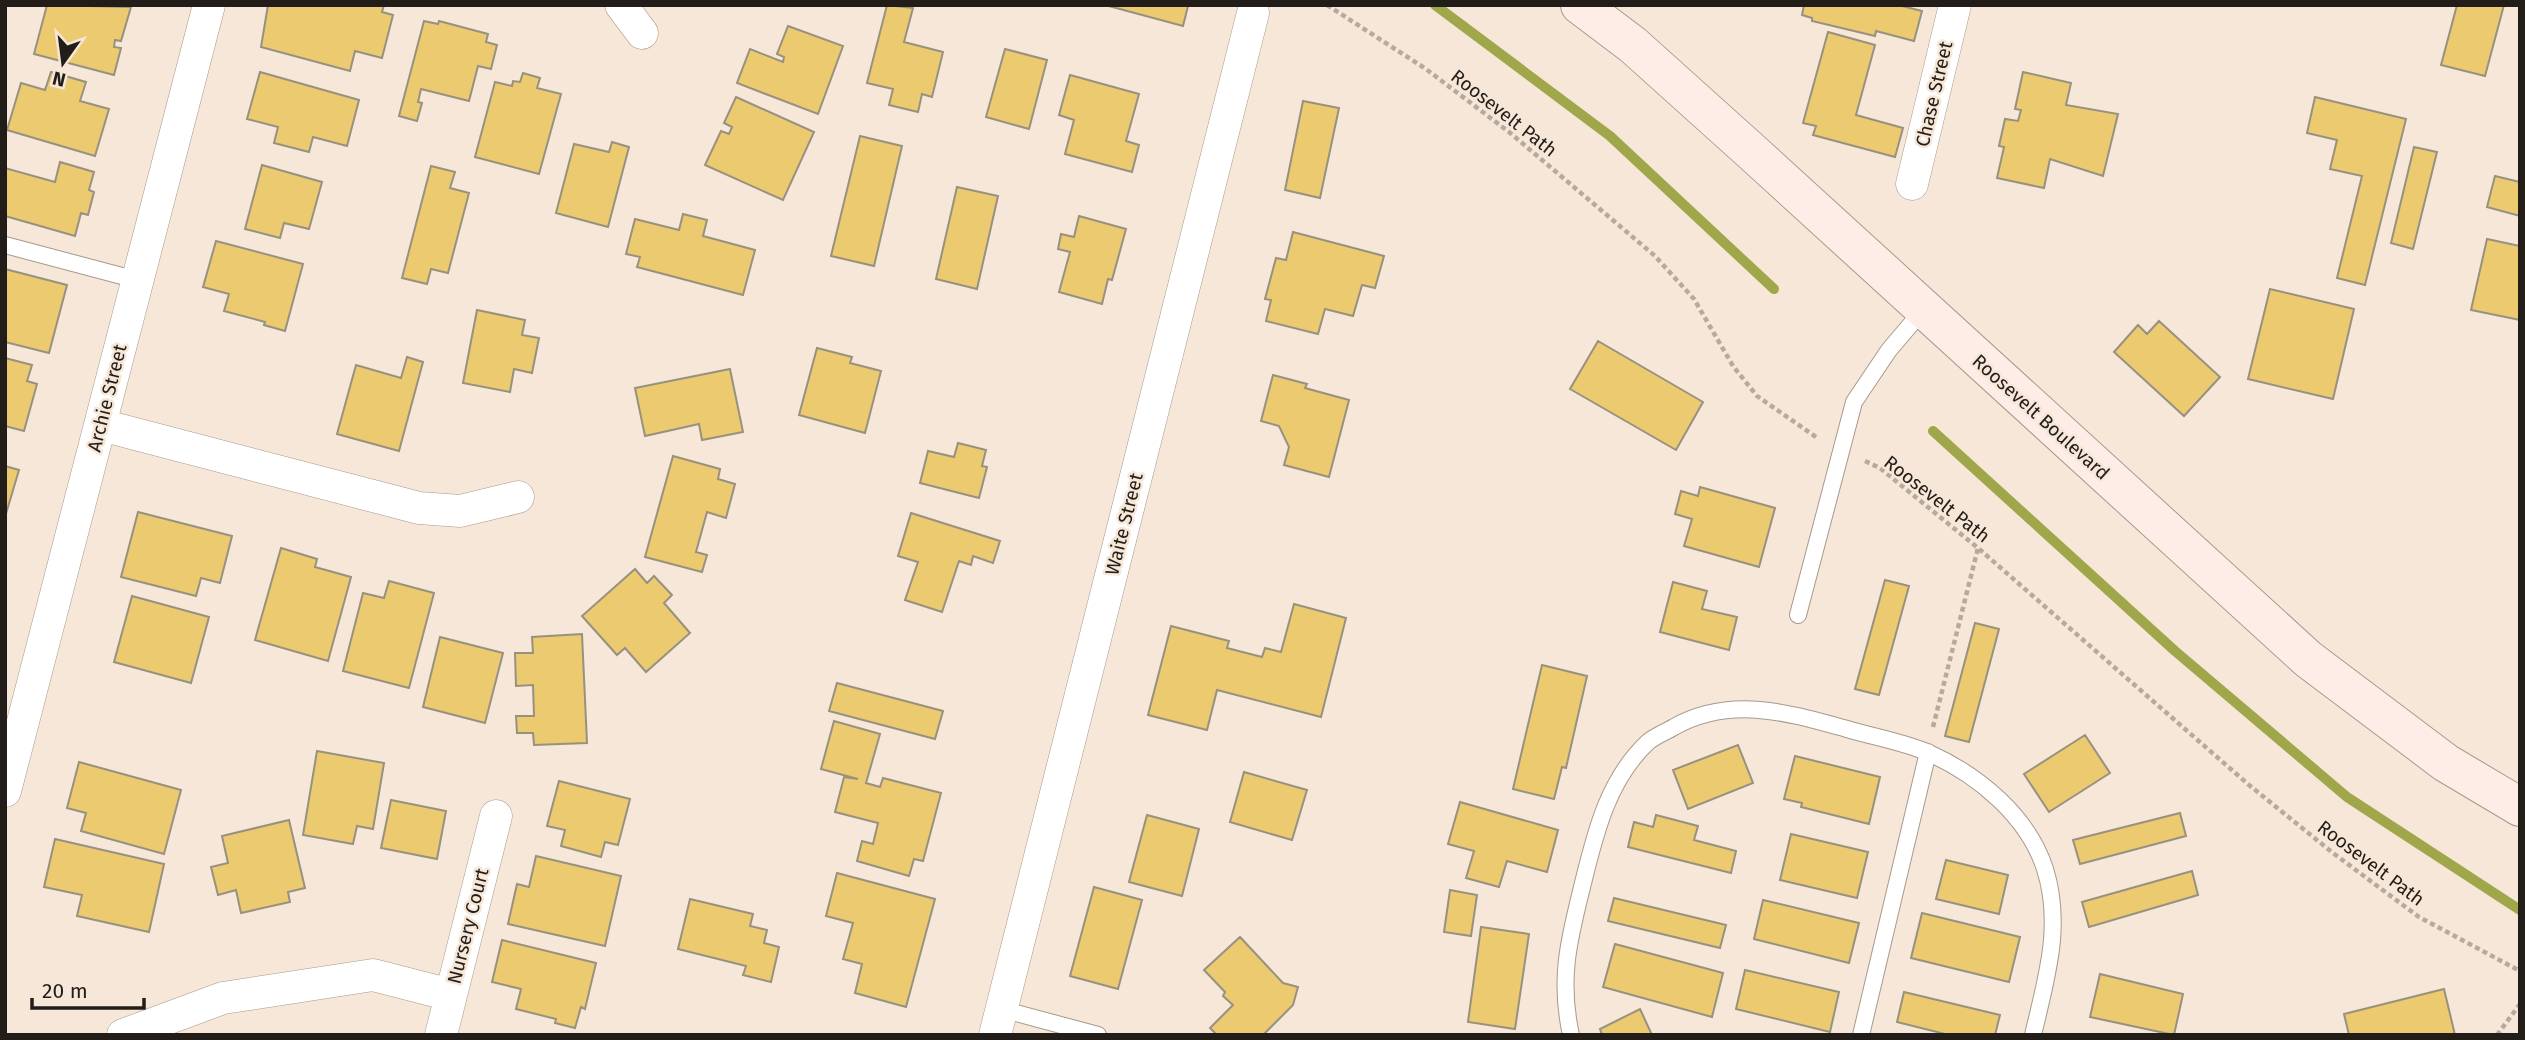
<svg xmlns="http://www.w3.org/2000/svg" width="2525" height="1040" font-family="'Fira Sans',sans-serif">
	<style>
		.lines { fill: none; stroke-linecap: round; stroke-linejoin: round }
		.stream { stroke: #a0a74b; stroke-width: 10 }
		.building { fill: #ecca70; stroke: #989180; stroke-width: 2 }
		.service-casing { stroke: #a7998c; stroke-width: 18 }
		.minor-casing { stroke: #a7998c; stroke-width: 33 }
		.secondary-casing { stroke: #a7998c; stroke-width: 40 }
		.path { stroke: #b6aa9e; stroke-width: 4.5; stroke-dasharray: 5 3.5; stroke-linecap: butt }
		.service { stroke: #fff; stroke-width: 16 }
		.minor { stroke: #fff; stroke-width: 32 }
		.secondary { stroke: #feede6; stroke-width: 38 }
		.labels { text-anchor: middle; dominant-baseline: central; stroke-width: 5; stroke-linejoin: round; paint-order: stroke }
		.street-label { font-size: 19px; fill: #221d18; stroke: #f6e7d8 }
	</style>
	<rect width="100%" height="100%" fill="#f6e7d8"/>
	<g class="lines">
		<path class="stream" d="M1435,5L1610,136L1774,289
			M1933,431L2175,651L2347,797L2520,910"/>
	</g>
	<path class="building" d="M47,5L131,7L121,41L115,40L114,47L121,48L114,75L34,54Z
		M268,5H384L382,12L393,15L382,58L355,51L350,71L261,47Z
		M887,5L913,8L904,42L943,52L932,97L922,94L918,112L889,105L893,89L867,83Z
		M1105,5H1187L1188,6L1183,26Z
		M1804,5H1898L1922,11L1914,41L1876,31L1875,36L1812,21V18L1802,15Z
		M2457,5H2504L2485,76L2441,65Z
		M424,21L438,24L439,21L488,34L486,42L497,45L491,69L478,66L469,101L421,89L418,102L422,103L417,121L399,116Z
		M788,26L843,46L818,114L737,83L750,49L783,62L784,57L777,54Z
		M1828,32L1875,45L1856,115L1903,128L1895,157L1813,135L1816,126L1803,123Z
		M1005,49L1047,60L1029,129L986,117Z
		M51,72L86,82L80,101L109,109L95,156L7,130L21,83L45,90Z
		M260,72L359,100L347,146L313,137L309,152L274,143L278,127L247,119Z
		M2023,72L2071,83L2066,105L2118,114L2103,176L2050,159L2044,188L1997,178L2004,147L1999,146L2005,119L2018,121L2021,110L2015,109Z
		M523,73L540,78L537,88L561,94L539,174L475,157L495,82L512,86L513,81L520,82Z
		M1070,75L1139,94L1126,141L1139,145L1132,172L1065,154L1074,120L1059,115Z
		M736,97L814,132L783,200L705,165L721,131L729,134L732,127L724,123Z
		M2315,97L2406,119L2365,285L2337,278L2362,176L2330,169L2337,140L2307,133Z
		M1303,101L1339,108L1320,198L1285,190Z
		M860,136L902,146L874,266L831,256Z
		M612,142L629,147L608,227L556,213L574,144L609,152Z
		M2414,147L2437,152L2413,249L2391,243Z
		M60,162L94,172L89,190L94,192L88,215L81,213L75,236L5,216V168L55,182Z
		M262,165L322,182L309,229L284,223L280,238L245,229Z
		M431,166L455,172L450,188L469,193L448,273L431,269L427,284L402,278Z
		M2495,176L2520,182V216L2487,207Z
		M957,187L998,196L977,289L936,279Z
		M683,214L707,220L703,236L755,250L743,295L637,267L640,257L626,254L635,219L679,230Z
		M1079,216L1126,229L1112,280L1108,279L1102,304L1059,292L1070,252L1058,249L1061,234L1074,237Z
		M1293,232L1384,256L1375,288L1362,285L1353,316L1325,309L1318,334L1266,321L1271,300L1265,299L1276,258L1286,260Z
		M2487,239L2520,246V320L2471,310Z
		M216,241L303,264L285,331L264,325L265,322L224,311L229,294L203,287Z
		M5,269L67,285L49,353L5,342Z
		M2270,289L2354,309L2333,399L2248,379Z
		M477,310L525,320L522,335L539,338L532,373L514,369L510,392L463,383Z
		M2159,321L2220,377L2184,416L2114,352L2138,325L2147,334Z
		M1598,341L1703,402L1676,450L1570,389Z
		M817,348L852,357L850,363L881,371L865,433L799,415Z
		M407,357L423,362L399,451L337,434L356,365L401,378Z
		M5,358L32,365L27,381L37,384L24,431L5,426Z
		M730,369L743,432L702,440L699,424L645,436L635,388Z
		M1273,375L1307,384L1305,388L1349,400L1329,477L1284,465L1289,447L1279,426L1261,421Z
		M958,443L986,450L982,466L987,467L979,498L920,483L928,451L954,457Z
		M673,456L720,469L718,479L735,484L726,518L707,512L696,552L707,555L702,572L645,557Z
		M5,466L19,470L5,517Z
		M1700,487L1775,508L1759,567L1684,546L1692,519L1675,514L1681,491L1698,496Z
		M138,512L232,536L220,583L201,578L196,596L121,577Z
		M911,513L1000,541L993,563L973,556L971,565L959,561L942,612L905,600L918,562L898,556Z
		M281,548L317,559L315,567L351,577L328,661L255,640Z
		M635,569L647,583L654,576L672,595L664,603L690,633L646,672L625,648L617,655L582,616Z
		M1885,580L1909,586L1879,695L1855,689Z
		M389,581L434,593L409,688L343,671L363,593L384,598Z
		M1673,582L1707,591L1702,609L1737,617L1729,650L1660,632Z
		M132,596L209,617L191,683L114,662Z
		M1294,604L1346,618L1321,717L1217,690L1207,730L1148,715L1171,626L1229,641L1227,648L1262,657L1265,648L1281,652Z
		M1975,623L1999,629L1969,742L1945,736Z
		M582,634L587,743L534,745L533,733H517L516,716H534L533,685L516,686L515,653H533L532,637Z
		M440,637L503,653L485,723L423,707Z
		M1542,665L1587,676L1566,768L1562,767L1554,799L1513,789Z
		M837,683L943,711L935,739L829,711Z
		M834,721L880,734L866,783L880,787L883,778L941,793L923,861L914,859L909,876L857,861L862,841L873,844L878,823L835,812L844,777L858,779L821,769Z
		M2085,735L2110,773L2049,812L2024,774Z
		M1738,745L1753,783L1688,809L1673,770Z
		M317,751L384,763L373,829L357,826L353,844L303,835Z
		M1795,756L1880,777L1869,824L1801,807L1802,803L1784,799Z
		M79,762L181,790L164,854L81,831L86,813L67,808Z
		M1244,772L1307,790L1292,840L1230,822Z
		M559,781L630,799L618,845L605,842L601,857L561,846L565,830L547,826Z
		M391,800L446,811L437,859L381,848Z
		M1460,802L1558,830L1547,872L1507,861L1499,887L1466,878L1474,851L1448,844Z
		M2180,813L2186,836L2080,864L2073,840Z
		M1147,815L1199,829L1182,896L1129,882Z
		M1656,815L1698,826L1694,840L1736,851L1731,873L1628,847L1634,822L1653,827Z
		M289,820L305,888L288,892L290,902L241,913L236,890L218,895L211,867L228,863L222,836Z
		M1791,834L1868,852L1857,898L1780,880Z
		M55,839L164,864L149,932L77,916L82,895L44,887Z
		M536,856L621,876L605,946L508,924L517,884L529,887Z
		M1946,860L2008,875L1999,914L1936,899Z
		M2192,871L2198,895L2089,927L2082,902Z
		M837,873L935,899L906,1007L855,993L862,964L843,959L853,923L826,916Z
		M1094,887L1142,900L1118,989L1070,976Z
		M1450,890L1477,895L1471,936L1444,932Z
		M1614,898L1726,925L1720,948L1608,921Z
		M690,899L753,914L750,926L767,930L764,943L779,947L771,982L743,975L746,966L678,949Z
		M1763,900L1859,923L1849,963L1754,939Z
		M1922,913L2020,937L2009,982L1911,958Z
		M1481,927L1529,934L1515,1029L1468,1022Z
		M1240,937L1283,983L1298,987L1293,1005L1263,1035H1217L1210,1028L1233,1005L1223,996L1225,992L1204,970Z
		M502,940L596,963L585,1009L581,1007L575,1028L555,1023L556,1019L516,1009L521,989L492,982Z
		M1615,944L1723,973L1712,1017L1603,987Z
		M1745,970L1839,992L1830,1032L1736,1009Z
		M2100,974L2183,994L2174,1035L2090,1017Z
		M2444,989L2455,1035H2349L2344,1014Z
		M1904,992L2000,1015L1995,1035H1949L1897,1022Z
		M1640,1009L1652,1035H1602L1600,1029Z"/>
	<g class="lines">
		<defs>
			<path id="service" d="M5,245L137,280
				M1798,615L1854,402L1889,350L1923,310
				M1001,1009L1098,1035
				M1571,1035C1558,976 1570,936 1584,879C1596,830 1609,779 1647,743C1654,736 1666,732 1674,727C1731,695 1789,713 1847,729C1874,737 1904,742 1929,753C1978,775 2028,816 2045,869C2063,926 2046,979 2033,1035
				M1861,1035L1928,752"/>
			<path id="minor" d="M621,5L642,33
				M1912,184L1955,5
				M101,425L419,508L460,511L518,497
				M5,791L209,5
				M123,1035L223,998L373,975L451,995
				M441,1035L496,816
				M995,1035L1253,13"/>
			<path id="secondary" d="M1580,5L1633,45L1752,152L2308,659L2446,763L2520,807"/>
		</defs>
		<use href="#service" class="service-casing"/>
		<use href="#minor" class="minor-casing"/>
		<use href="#secondary" class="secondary-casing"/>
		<path class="path" d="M1327,5L1426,69L1509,132L1655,256L1694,299L1733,366L1757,396L1816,437
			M1865,461L1880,468L1978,548L2249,785L2333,853L2419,917L2520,971
			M1933,727L1978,548
			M2497,1035L2520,1004"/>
		<use href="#service" class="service"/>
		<use href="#minor" class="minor"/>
		<use href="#secondary" class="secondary"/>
	</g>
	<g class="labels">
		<g class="street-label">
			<text transform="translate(1934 94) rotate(-77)">Chase Street</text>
			<text transform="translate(1504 113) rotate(38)">Roosevelt Path</text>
			<text transform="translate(107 398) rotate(-76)">Archie Street</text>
			<text transform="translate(2041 417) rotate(42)">Roosevelt Boulevard</text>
			<text transform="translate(1937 499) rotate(38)">Roosevelt Path</text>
			<text transform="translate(1124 524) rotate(-76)">Waite Street</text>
			<text transform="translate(2371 863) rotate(37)">Roosevelt Path</text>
			<text transform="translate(468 926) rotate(-76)">Nursery Court</text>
		</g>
	</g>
	<rect width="2525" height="1040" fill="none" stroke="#221d18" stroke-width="14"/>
	<g transform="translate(63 63) rotate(194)" stroke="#f6e7d8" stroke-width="5" paint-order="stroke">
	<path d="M0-5L12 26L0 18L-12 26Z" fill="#221d18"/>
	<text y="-10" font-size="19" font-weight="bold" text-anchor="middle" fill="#221d18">N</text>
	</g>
	<path d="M32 998v10h112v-10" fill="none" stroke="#221d18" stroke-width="3.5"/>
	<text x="42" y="998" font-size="21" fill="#221d18" stroke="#f6e7d8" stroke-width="5" paint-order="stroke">20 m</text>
</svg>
